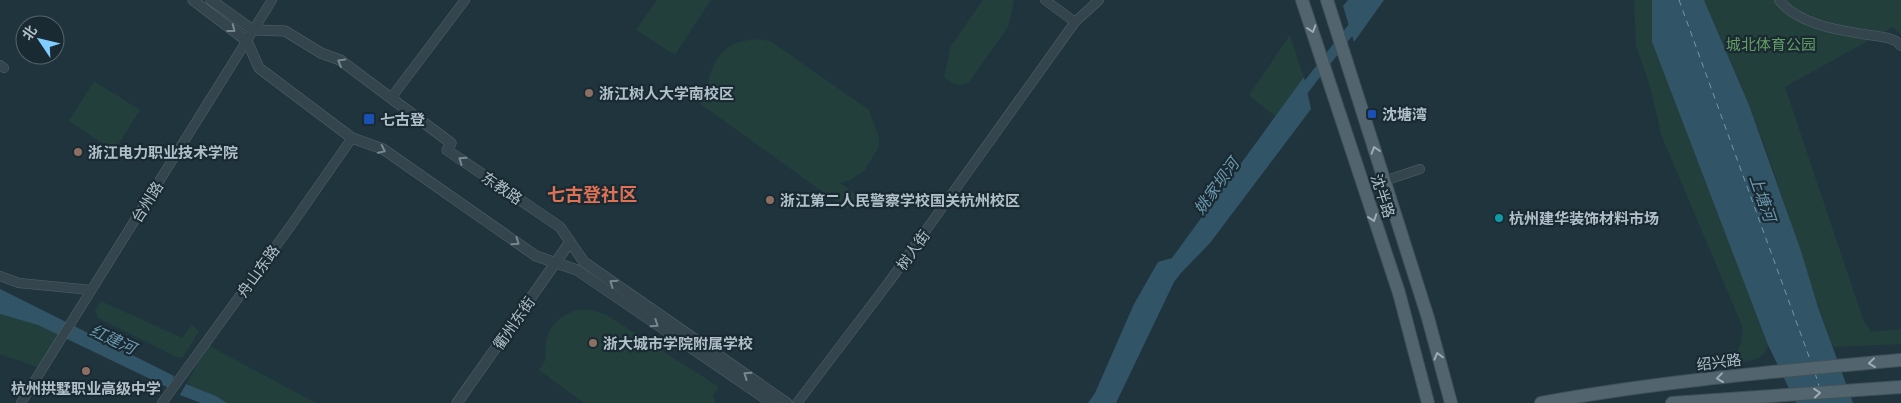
<svg xmlns="http://www.w3.org/2000/svg" width="1901" height="403" font-family="Ubuntu,'Noto Sans SC',sans-serif">
	<style>
		.green { fill: #223f3c }
		.water { fill: #325467 }
		.lines { fill: none; stroke-linecap: round; stroke-linejoin: round }
		.canal { stroke: #325467; stroke-width: 10 }
		.ferry { stroke: #6d99b0; stroke-width: 1; stroke-dasharray: 6 5; stroke-linecap: butt }
		.minor-casing { stroke: #52626b; stroke-width: 10 }
		.tertiary-casing { stroke: #52626b; stroke-width: 11 }
		.primary-casing { stroke: #405159; stroke-width: 14 }
		.minor { stroke: #34454e; stroke-width: 9 }
		.tertiary { stroke: #34454e; stroke-width: 10 }
		.primary { stroke: #52646e; stroke-width: 12 }
		.oneway { stroke: #788892 }
		.oneway2 { stroke: #9dadb7 }
		.education-dot { fill: #8d6e63; stroke: #1a2a32; stroke-width: 2 }
		.transit-dot { fill: #1a4fb4; stroke: #1a2a32; stroke-width: 2 }
		.culture-dot { fill: #0f9aa8; stroke: #1a2a32; stroke-width: 2 }
		.labels { text-anchor: middle; dominant-baseline: central; stroke-width: 4.5; stroke-linejoin: round; paint-order: stroke }
		.park-label { font-size: 15px; fill: #649d64; stroke: #1a2a32 }
		.poi-label { font-size: 15px; font-weight: bold; fill: #b0bfc9; stroke: #1a2a32; text-anchor: start }
		.street-label { font-size: 15px; fill: #b0bfc9; stroke: #1a2a32 }
		.water-label { font-size: 16px; font-style: italic; fill: #6d99b0; stroke: #1a2a32 }
		.quarter-label { font-size: 18px; font-weight: bold; fill: #df7155; stroke: #1a2a32 }
	</style>
	<rect width="100%" height="100%" fill="#20343e"/>
	<path class="green" d="M657,0H711L675,55L636,30Z
		M983,0H1014L1008,27L969,82C960,88 952,84 944,77L951,46Z
		M1634,0H1652V42L1768,345C1763,359 1754,361 1740,362L1736,354L1741,343L1743,328L1662,137L1649,83L1636,46Z
		M1704,0H1901V35L1893,27L1785,87L1863,319L1871,332L1901,329V344L1833,347C1803,267 1781,185 1749,105C1735,70 1719,35 1704,0Z
		M1290,35L1304,78L1276,117L1249,95Z
		M758,39L770,41L869,110L879,137V147L864,171L850,180L840,183L858,196L848,210L695,100L702,89L707,92C708,76 715,55 730,46C738,41 748,40 758,39Z
		M94,81L140,110L114,151L69,121Z
		M101,301L182,338L192,325L199,331L183,357L179,358L98,318L95,310Z
		M576,310H591L605,314L719,387L713,396L716,403H584L539,370L546,359C544,332 551,321 576,310Z
		M0,314L38,325L62,336L42,369L0,354Z
		M207,344L222,353L316,403H227L216,396L187,384Z"/>
	<path class="water" d="M1348,0H1384L1354,42L1343,6Z
		M1652,0H1704L1749,105L1801,251L1818,307L1853,403H1796L1768,345L1652,42Z
		M1304,77L1311,109L1210,243L1181,273L1174,282L1116,403H1088L1095,393L1134,304L1158,262L1172,258Z
		M0,289L174,376L169,388L38,325L0,314Z
		M186,384L216,396L227,403H201L180,395Z"/>
	<g class="lines">
		<path class="canal" d="M1299,96L1374,0"/>
		<path class="ferry" d="M1679,0L1811,362
			M1815,373L1819,386"/>
		<defs>
			<path id="minor" d="M1045,0L1075,22
				M1779,0C1802,29 1854,32 1888,38L1896,41L1901,46
				M0,65L4,68
				M391,98L465,0
				M1384,181L1420,169
				M0,276L19,283L91,290
				M21,403L272,0
				M162,403L292,224L352,138
				M797,403L889,282L1075,22L1099,0"/>
			<path id="tertiary" d="M193,0L247,41L259,68L352,138L383,149L536,256L577,270L772,403
				M211,0L253,30L285,31L321,53L340,60L451,143L447,150L560,227L584,262L787,403
				M457,403L570,242"/>
			<path id="primary" d="M1302,0L1399,293L1428,403
				M1327,0L1428,318L1451,403
				M1541,403C1660,381 1781,371 1901,360
				M1672,403L1901,387"/>
		</defs>
		<use href="#minor" class="minor-casing"/>
		<use href="#tertiary" class="tertiary-casing"/>
		<use href="#primary" class="primary-casing"/>
		<use href="#minor" class="minor"/>
		<use href="#tertiary" class="tertiary"/>
		<use href="#primary" class="primary"/>
	</g>
	<defs><path id="oneway-chevron" d="M-2-3.5L2.5 0L-2 3.5" fill="none" stroke-width="1.6" stroke-linecap="round" stroke-linejoin="round" transform="scale(1.25)"/></defs>
	<g class="oneway">
		<use href="#oneway-chevron" transform="translate(232 29) rotate(37)"/>
		<use href="#oneway-chevron" transform="translate(341 62) rotate(-150)"/>
		<use href="#oneway-chevron" transform="translate(382 150) rotate(26)"/>
		<use href="#oneway-chevron" transform="translate(462 160) rotate(-145)"/>
		<use href="#oneway-chevron" transform="translate(516 242) rotate(35)"/>
		<use href="#oneway-chevron" transform="translate(613 283) rotate(-145)"/>
		<use href="#oneway-chevron" transform="translate(655 324) rotate(34)"/>
		<use href="#oneway-chevron" transform="translate(747 375) rotate(-145)"/>
	</g>
	<g class="oneway2">
		<use href="#oneway-chevron" transform="translate(1312 29) rotate(72)"/>
		<use href="#oneway-chevron" transform="translate(1375 150) rotate(-108)"/>
		<use href="#oneway-chevron" transform="translate(1373 218) rotate(71)"/>
		<use href="#oneway-chevron" transform="translate(1438 356) rotate(-105)"/>
		<use href="#oneway-chevron" transform="translate(1872 363) rotate(174)"/>
		<use href="#oneway-chevron" transform="translate(1720 378) rotate(173)"/>
		<use href="#oneway-chevron" transform="translate(1817 393) rotate(-5)"/>
	</g>
	<g class="education-dot">
		<circle cx="589" cy="93" r="5"/>
		<circle cx="78" cy="152" r="5"/>
		<circle cx="770" cy="200" r="5"/>
		<circle cx="593" cy="343" r="5"/>
		<circle cx="86" cy="371" r="5"/>
	</g>
	<g class="transit-dot">
		<rect x="1367" y="109" width="10" height="10" rx="2.5"/>
		<rect x="363" y="113" width="12" height="12" rx="2.5"/>
	</g>
	<circle class="culture-dot" cx="1499" cy="218" r="5"/>
	<g class="labels">
		<g class="park-label">
			<text x="1771" y="44">城北体育公园</text>
		</g>
		<g class="poi-label">
			<text x="599" y="93">浙江树人大学南校区</text>
			<text x="1382" y="114">沈塘湾</text>
			<text x="380" y="119">七古登</text>
			<text x="88" y="152">浙江电力职业技术学院</text>
			<text x="780" y="200">浙江第二人民警察学校国关杭州校区</text>
			<text x="1509" y="218">杭州建华装饰材料市场</text>
			<text x="603" y="343">浙大城市学院附属学校</text>
			<text x="86" y="388" text-anchor="middle">杭州拱墅职业高级中学</text>
		</g>
		<g class="street-label">
			<text transform="translate(502 188) rotate(34)">东教路</text>
			<text transform="translate(1383 196) rotate(72)">沈半路</text>
			<text transform="translate(147 202) rotate(-58)">台州路</text>
			<text transform="translate(913 250) rotate(-54)">树人街</text>
			<text transform="translate(258 271) rotate(-54)">舟山东路</text>
			<text transform="translate(514 323) rotate(-55)">衢州东街</text>
			<text transform="translate(1719 362) rotate(-7)">绍兴路</text>
		</g>
		<g class="water-label">
			<text transform="translate(1216 186) rotate(-54)">姚家坝河</text>
			<text transform="translate(1763 198) rotate(71)">上塘河</text>
			<text transform="translate(113 339) rotate(25)">红建河</text>
		</g>
		<g class="quarter-label">
			<text x="592" y="194">七古登社区</text>
		</g>
	</g>
	<g transform="translate(40 40) rotate(305)"><circle r="24" fill="#1a2a32" stroke="#56666e"/>
	<path d="M0-4L9 19L0 12L-9 19Z" fill="#7fceff"/>
	<text y="-8" font-size="14" font-weight="bold" text-anchor="middle" fill="#b0bfc9">北</text>
	</g>
</svg>
